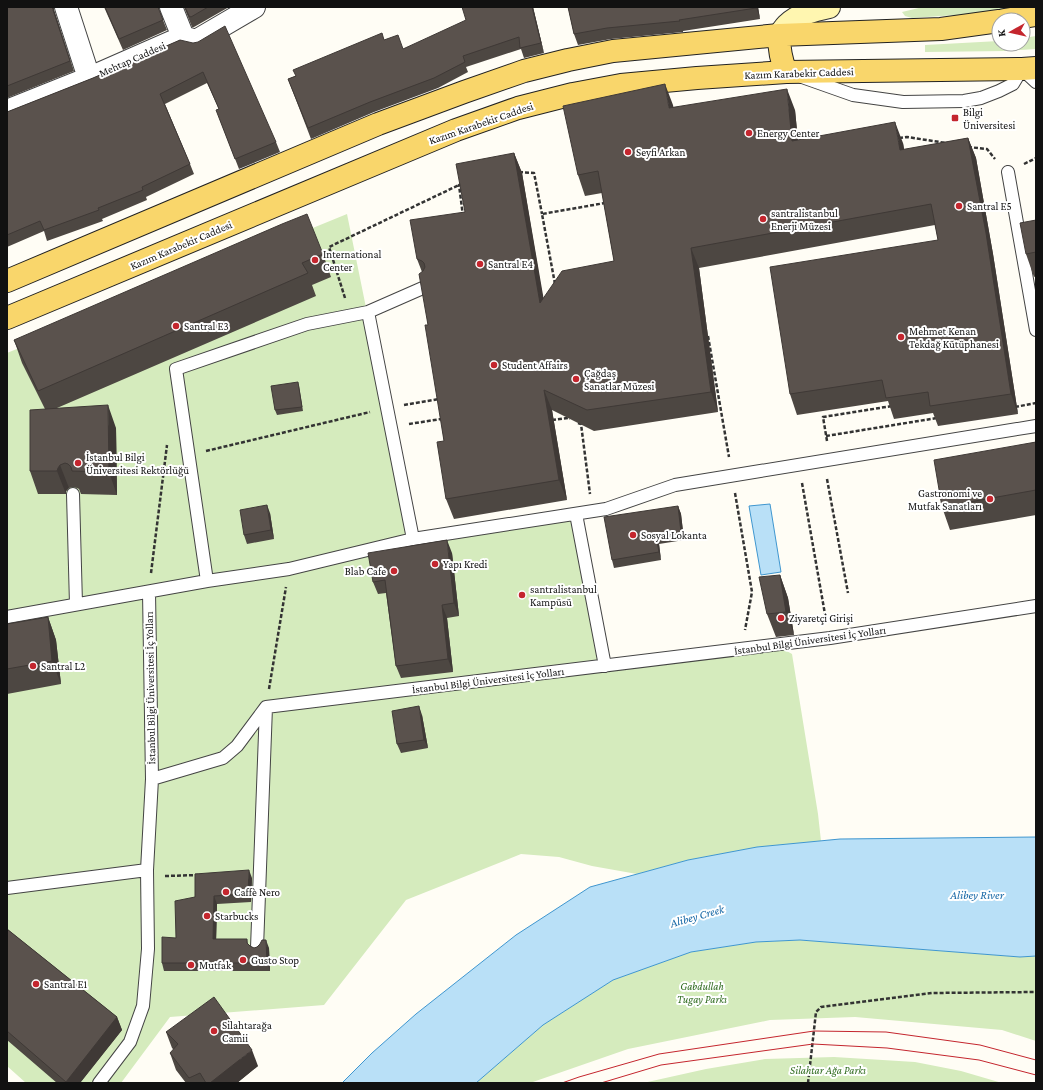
<svg xmlns="http://www.w3.org/2000/svg" width="1043" height="1090" font-family="'Crimson Pro',serif">
	<style>
		.green { fill: #d5ebbd }
		.water { fill: #b9e0f7; stroke: #3f96cf }
		.lines { fill: none; stroke-linecap: round; stroke-linejoin: round }
		.service-casing { stroke: #444; stroke-width: 14 }
		.minor-casing { stroke: #444; stroke-width: 24 }
		.secondary-casing { stroke: #333; stroke-width: 24 }
		.primary-casing { stroke: #222; stroke-width: 24 }
		.path { stroke: #333; stroke-width: 2.5; stroke-dasharray: 4 2; stroke-linecap: butt }
		.service { stroke: #fff; stroke-width: 12 }
		.minor { stroke: #fff; stroke-width: 22 }
		.secondary { stroke: #fff6b0; stroke-width: 22 }
		.primary { stroke: #f9d66b; stroke-width: 22 }
		.tram { stroke: #c4262e; stroke-width: 1 }
		.wall { fill: #4d4742 }
		.shaded-wall { fill: #3f3936 }
		.building { fill: #5a524d; stroke: #3f3936 }
		.poi-dot { fill: #c4262e; stroke: #fff; stroke-width: 1.5 }
		.labels { text-anchor: middle; dominant-baseline: central; stroke-width: 4; stroke-linejoin: round; paint-order: stroke }
		.street-label { font-size: 11px; fill: #111; stroke: #fff }
		.poi-label { font-size: 11px; fill: #111; stroke: #fff; text-anchor: start }
		.park-label { font-size: 11px; font-style: italic; fill: #2f6b1f; stroke: #fff }
		.water-label { font-size: 12px; font-style: italic; fill: #1768a6; stroke: #fff }
	</style>
	<rect width="100%" height="100%" fill="#fffdf5"/>
	<path class="green" d="M923,7H1023L986,13L912,18L905,16L902,12Z
		M1036,36V49L1006,51L925,52V45L999,41V44H1023V38Z
		M347,214L413,539L576,514L605,666L776,645L792,654L818,814L821,841L757,847L688,860L637,874L592,866L559,857L521,854L406,900L324,1005L170,1017L121,1083H26L7,1066V353Z
		M800,940L1020,957L1036,956V1041L1002,1030L855,1017L770,1020L628,1049L530,1083H476L543,1025L613,980L691,952L756,942Z
		M834,1057L915,1062L961,1071L1002,1083H643L706,1069L765,1059Z"/>
	<path class="water" d="M770,504L781,572L761,575L749,506Z
		M1036,837V956L1020,957L800,940L756,942L691,952L613,980L543,1025L476,1083H342L372,1053L416,1014L516,935L590,887L688,860L757,847L840,839Z"/>
	<g class="lines">
		<defs>
			<path id="service" d="M802,77L853,95L903,102L964,101L981,98L999,91L1013,84L1022,69L1036,82
				M1008,172L1036,330
				M368,312L413,539
				M73,494L76,604
				M576,514L605,666
				M207,581L176,369L307,324L368,312L425,287
				M149,592L152,779L223,758L237,746L266,707L830,638L1036,606
				M7,617L207,581L289,569L413,539L606,509L675,485L1036,426
				M7,888L147,870
				M257,948L266,707
				M99,1083L130,1042L143,1006L148,949L147,870L152,779"/>
			<path id="minor" d="M66,7L89,78
				M171,7L183,37
				M7,111L92,77L183,37L196,41L254,7"/>
			<path id="secondary" d="M779,35C782,32 784,28 787,25C798,14 815,10 829,7"/>
			<path id="primary" d="M1004,20L1036,15
				M779,35C779,48 781,60 786,72
				M7,281L378,124L464,92L524,71L568,60L613,51L779,35L941,29L999,21
				M7,318L456,130L518,108L573,94L621,85L697,78L786,72L1022,69L1036,68"/>
		</defs>
		<use href="#service" class="service-casing"/>
		<use href="#minor" class="minor-casing"/>
		<use href="#secondary" class="secondary-casing"/>
		<use href="#primary" class="primary-casing"/>
		<path class="path" d="M899,138L907,137L946,143
			M968,147L987,149L995,159
			M1024,164L1036,158
			M519,172L534,173L542,214
			M461,184L459,185L463,216
			M555,284L542,214L605,203
			M345,298L329,247L459,185
			M708,336L729,457
			M404,405L439,399
			M1015,407L1036,403
			M552,420L568,418L570,419
			M578,423L581,424L590,494
			M409,424L441,419V422
			M826,436L937,418
			M827,441L823,417L892,406
			M206,451L370,412
			M827,479L848,593
			M802,483L826,620
			M735,493L752,592L745,630
			M151,573L167,445
			M269,689L286,587
			M165,876L198,875
			M808,1083L816,1012L821,1007L932,993L1036,992"/>
		<use href="#service" class="service"/>
		<use href="#minor" class="minor"/>
		<use href="#secondary" class="secondary"/>
		<use href="#primary" class="primary"/>
		<path class="tram" d="M562,1083L579,1077L659,1054L814,1031L886,1032L980,1045L1036,1060
			M601,1083L661,1065L813,1044L887,1048L979,1060L1036,1075"/>
	</g>
	<path class="wall" d="M7,7L54,10L74,71L7,98Z
		M104,7H159V10L167,30L123,50Z
		M184,7H229L194,27H192Z
		M533,7L544,53L524,58L521,49L466,67L468,72L438,88L374,112L311,139L288,79L384,40L403,49Z
		M568,7H758L760,19L683,31V32L611,39L578,45L574,34Z
		M180,40L276,142L280,152L239,169L220,120L219,109L207,83L165,104L190,164L194,174L146,197L147,200L102,219L103,221L47,241L44,231L7,247V112L93,78Z
		M673,105V107L795,110L798,140L903,143L904,150L968,138L976,158L993,254L1018,414L938,426L933,413L894,419L888,401L797,415L790,394L938,240L935,225L699,268L718,412L594,431L552,410L567,500L454,519L446,499L444,441L428,325L422,272L417,259L465,212L514,153L522,173L543,299L614,261L602,193L585,196L578,175Z
		M1036,220V276L1034,277L1026,254Z
		M323,254L331,277L312,285L316,296L57,408L116,428L117,495L81,494L79,489L77,488L73,487L69,488L66,491V494H38L30,471L45,409L22,363L14,340Z
		M299,386L303,411L277,415L275,410Z
		M1036,442V515L950,530L942,507Z
		M678,506L681,514L684,540L659,544L661,560L614,568L612,560Z
		M270,513L274,539L247,544L244,535Z
		M452,553L459,616L447,618L453,672L401,678L396,666L386,593L378,594L373,582Z
		M780,575L788,598L794,635L776,637L767,614Z
		M48,617L56,640L61,684L7,694V624Z
		M422,715L428,748L401,753L397,744Z
		M252,878L251,902L217,904L216,939H247L248,945L254,948L257,947L260,944L269,948L270,971H164L162,963L176,938L195,897Z
		M7,929L117,1017L122,1030L80,1083H57L7,1040Z
		M166,1032L258,1066L237,1083H186L176,1070L170,1053L174,1050L172,1048Z"/>
	<path class="shaded-wall" d="M52,7H54V10L74,71Z
		M532,7H533L544,53L541,43Z
		M756,7H758L760,19Z
		M665,84L673,105L677,129L669,108Z
		M787,89L795,110L800,162L792,141Z
		M895,122L903,143L908,171L900,150Z
		M968,138L976,158L993,254L1018,414L1011,394Z
		M514,153L522,173L548,324L540,303Z
		M691,248L699,268L718,412L711,392Z
		M544,390L552,410L567,500L559,480Z
		M108,405L116,428L117,495L109,472Z
		M60,465L69,488L66,491V494L57,471L58,468Z
		M267,505L270,513L274,539L271,530Z
		M678,506L681,514L684,540L681,532Z
		M656,537L659,544L661,560L659,552Z
		M447,540L452,553L459,616L454,603Z
		M780,575L788,598L794,635L786,612Z
		M442,605L447,618L453,672L448,659Z
		M48,617L56,640L61,684L52,661Z
		M419,706L422,715L428,748L424,740Z
		M249,870L252,878L251,902L248,894Z
		M214,896L217,904L216,947L213,939Z
		M266,940L269,948L270,971L267,963Z
		M117,1017L122,1030L80,1083H66V1082Z
		M252,1050L258,1066L237,1083H210Z"/>
	<path class="building" d="M7,7H52L70,61L7,86Z
		M105,7H158L163,20L119,39Z
		M185,7H208L191,17L189,16Z
		M462,7H532L541,43L520,48L519,37L463,56L465,62L434,78L370,102L308,128L288,79L296,76L293,70L382,33L384,40L398,35L403,49L466,20Z
		M568,7H756V8L679,20L680,21L607,28L574,34Z
		M225,26L276,142L235,159L216,110L219,109L203,72L160,94L190,164L142,187L143,190L98,208L99,210L44,230L40,221L7,235V112L93,78L180,40L193,43L198,42Z
		M665,84L669,108L787,89L792,141L895,122L900,150L968,138L986,233L1011,394L930,406L928,392L886,398L882,380L790,394L770,267L938,240L931,204L691,248L711,392L587,410L544,390L559,480L446,499L437,442L444,441L425,325H428L419,274L423,271L425,267L424,263L422,261L417,259L410,220L465,212L456,164L514,153L540,303L562,271L614,261L598,171L578,175L563,106Z
		M307,214L323,254L302,263L308,273L38,391L14,340L282,224Z
		M1036,220V252L1026,254L1020,223Z
		M298,382L302,407L275,410L271,386Z
		M108,405L109,472L72,471L71,467L68,464L65,463L60,465L58,468L57,471H30V410Z
		M1036,442V490L942,507L934,460Z
		M267,505L271,530L244,535L240,510Z
		M678,506L681,532L656,537L659,552L612,560L604,517Z
		M447,540L454,603L442,605L448,659L396,666L385,580L373,582L368,553Z
		M780,575L786,612L767,614L759,577Z
		M48,617L52,661L7,669V624Z
		M419,706L424,740L397,744L392,711Z
		M249,870L248,894L214,896L213,939H247V943L250,946L254,948L257,947L260,944L262,940H266L267,963H162V937L176,938L175,901L195,897V874Z
		M7,929L117,1017L66,1082L7,1031Z
		M214,997L252,1050L210,1083H206L200,1073L189,1078L170,1053L178,1044L166,1032Z"/>
	<g class="poi-dot">
		<rect x="951" y="114" width="8" height="8" rx="2"/>
		<circle cx="749" cy="133" r="4"/>
		<circle cx="628" cy="152" r="4"/>
		<circle cx="959" cy="206" r="4"/>
		<circle cx="763" cy="219" r="4"/>
		<circle cx="315" cy="260" r="4"/>
		<circle cx="480" cy="264" r="4"/>
		<circle cx="176" cy="326" r="4"/>
		<circle cx="901" cy="337" r="4"/>
		<circle cx="494" cy="365" r="4"/>
		<circle cx="576" cy="379" r="4"/>
		<circle cx="78" cy="463" r="4"/>
		<circle cx="990" cy="499" r="4"/>
		<circle cx="633" cy="535" r="4"/>
		<circle cx="435" cy="564" r="4"/>
		<circle cx="394" cy="571" r="4"/>
		<circle cx="522" cy="595" r="4"/>
		<circle cx="781" cy="618" r="4"/>
		<circle cx="33" cy="666" r="4"/>
		<circle cx="226" cy="892" r="4"/>
		<circle cx="207" cy="916" r="4"/>
		<circle cx="243" cy="960" r="4"/>
		<circle cx="191" cy="965" r="4"/>
		<circle cx="36" cy="984" r="4"/>
		<circle cx="214" cy="1031" r="4"/>
	</g>
	<g class="labels">
		<g class="street-label">
			<text transform="translate(132 59) rotate(-24)">Mehtap Caddesi</text>
			<text transform="translate(799 73) rotate(-2)">Kazım Karabekir Caddesi</text>
			<text transform="translate(481 123) rotate(-19)">Kazım Karabekir Caddesi</text>
			<text transform="translate(181 245) rotate(-23)">Kazım Karabekir Caddesi</text>
			<text transform="translate(810 640) rotate(-8)">İstanbul Bilgi Üniversitesi İç Yolları</text>
			<text transform="translate(488 680) rotate(-7)">İstanbul Bilgi Üniversitesi İç Yolları</text>
			<text transform="translate(150 688) rotate(-91)">İstanbul Bilgi Üniversitesi İç Yolları</text>
		</g>
		<g class="poi-label">
			<text x="963" y="112">Bilgi<tspan x="963" dy="13">Üniversitesi</tspan></text>
			<text x="757" y="133">Energy Center</text>
			<text x="636" y="152">Seyfi Arkan</text>
			<text x="967" y="206">Santral E5</text>
			<text x="771" y="213">santralistanbul<tspan x="771" dy="13">Enerji Müzesi</tspan></text>
			<text x="323" y="254">International<tspan x="323" dy="13">Center</tspan></text>
			<text x="488" y="264">Santral E4</text>
			<text x="184" y="326">Santral E3</text>
			<text x="909" y="331">Mehmet Kenan<tspan x="909" dy="13">Tekdağ Kütüphanesi</tspan></text>
			<text x="502" y="365">Student Affairs</text>
			<text x="584" y="373">Çağdaş<tspan x="584" dy="13">Sanatlar Müzesi</tspan></text>
			<text x="86" y="457">İstanbul Bilgi<tspan x="86" dy="13">Üniversitesi Rektörlüğü</tspan></text>
			<text x="982" y="493" text-anchor="end">Gastronomi ve<tspan x="982" dy="13">Mutfak Sanatları</tspan></text>
			<text x="641" y="535">Sosyal Lokanta</text>
			<text x="443" y="564">Yapı Kredi</text>
			<text x="386" y="571" text-anchor="end">Blab Cafe</text>
			<text x="530" y="589">santralistanbul<tspan x="530" dy="13">Kampüsü</tspan></text>
			<text x="789" y="618">Ziyaretçi Girişi</text>
			<text x="41" y="666">Santral L2</text>
			<text x="234" y="892">Caffè Nero</text>
			<text x="215" y="916">Starbucks</text>
			<text x="251" y="960">Gusto Stop</text>
			<text x="199" y="965">Mutfak</text>
			<text x="44" y="984">Santral E1</text>
			<text x="222" y="1025">Silahtarağa<tspan x="222" dy="13">Camii</tspan></text>
		</g>
		<g class="park-label">
			<text x="702" y="986">Gabdullah<tspan x="702" dy="13">Tugay Parkı</tspan></text>
			<text x="828" y="1070">Silahtar Ağa Parkı</text>
		</g>
		<g class="water-label">
			<text x="977" y="895">Alibey River</text>
			<text transform="translate(697 916) rotate(-16)">Alibey Creek</text>
		</g>
	</g>
	<rect width="1043" height="1090" fill="none" stroke="#111111" stroke-width="16"/>
	<g transform="translate(1011 32) rotate(262)"><circle r="19" fill="#ffffff" stroke="#a0a0a0"/>
	<path d="M0-3L7 15L0 10L-7 15Z" fill="#c4262e"/>
	<text y="-6" font-size="11" font-weight="bold" text-anchor="middle" fill="#111111">K</text>
	</g>
</svg>
